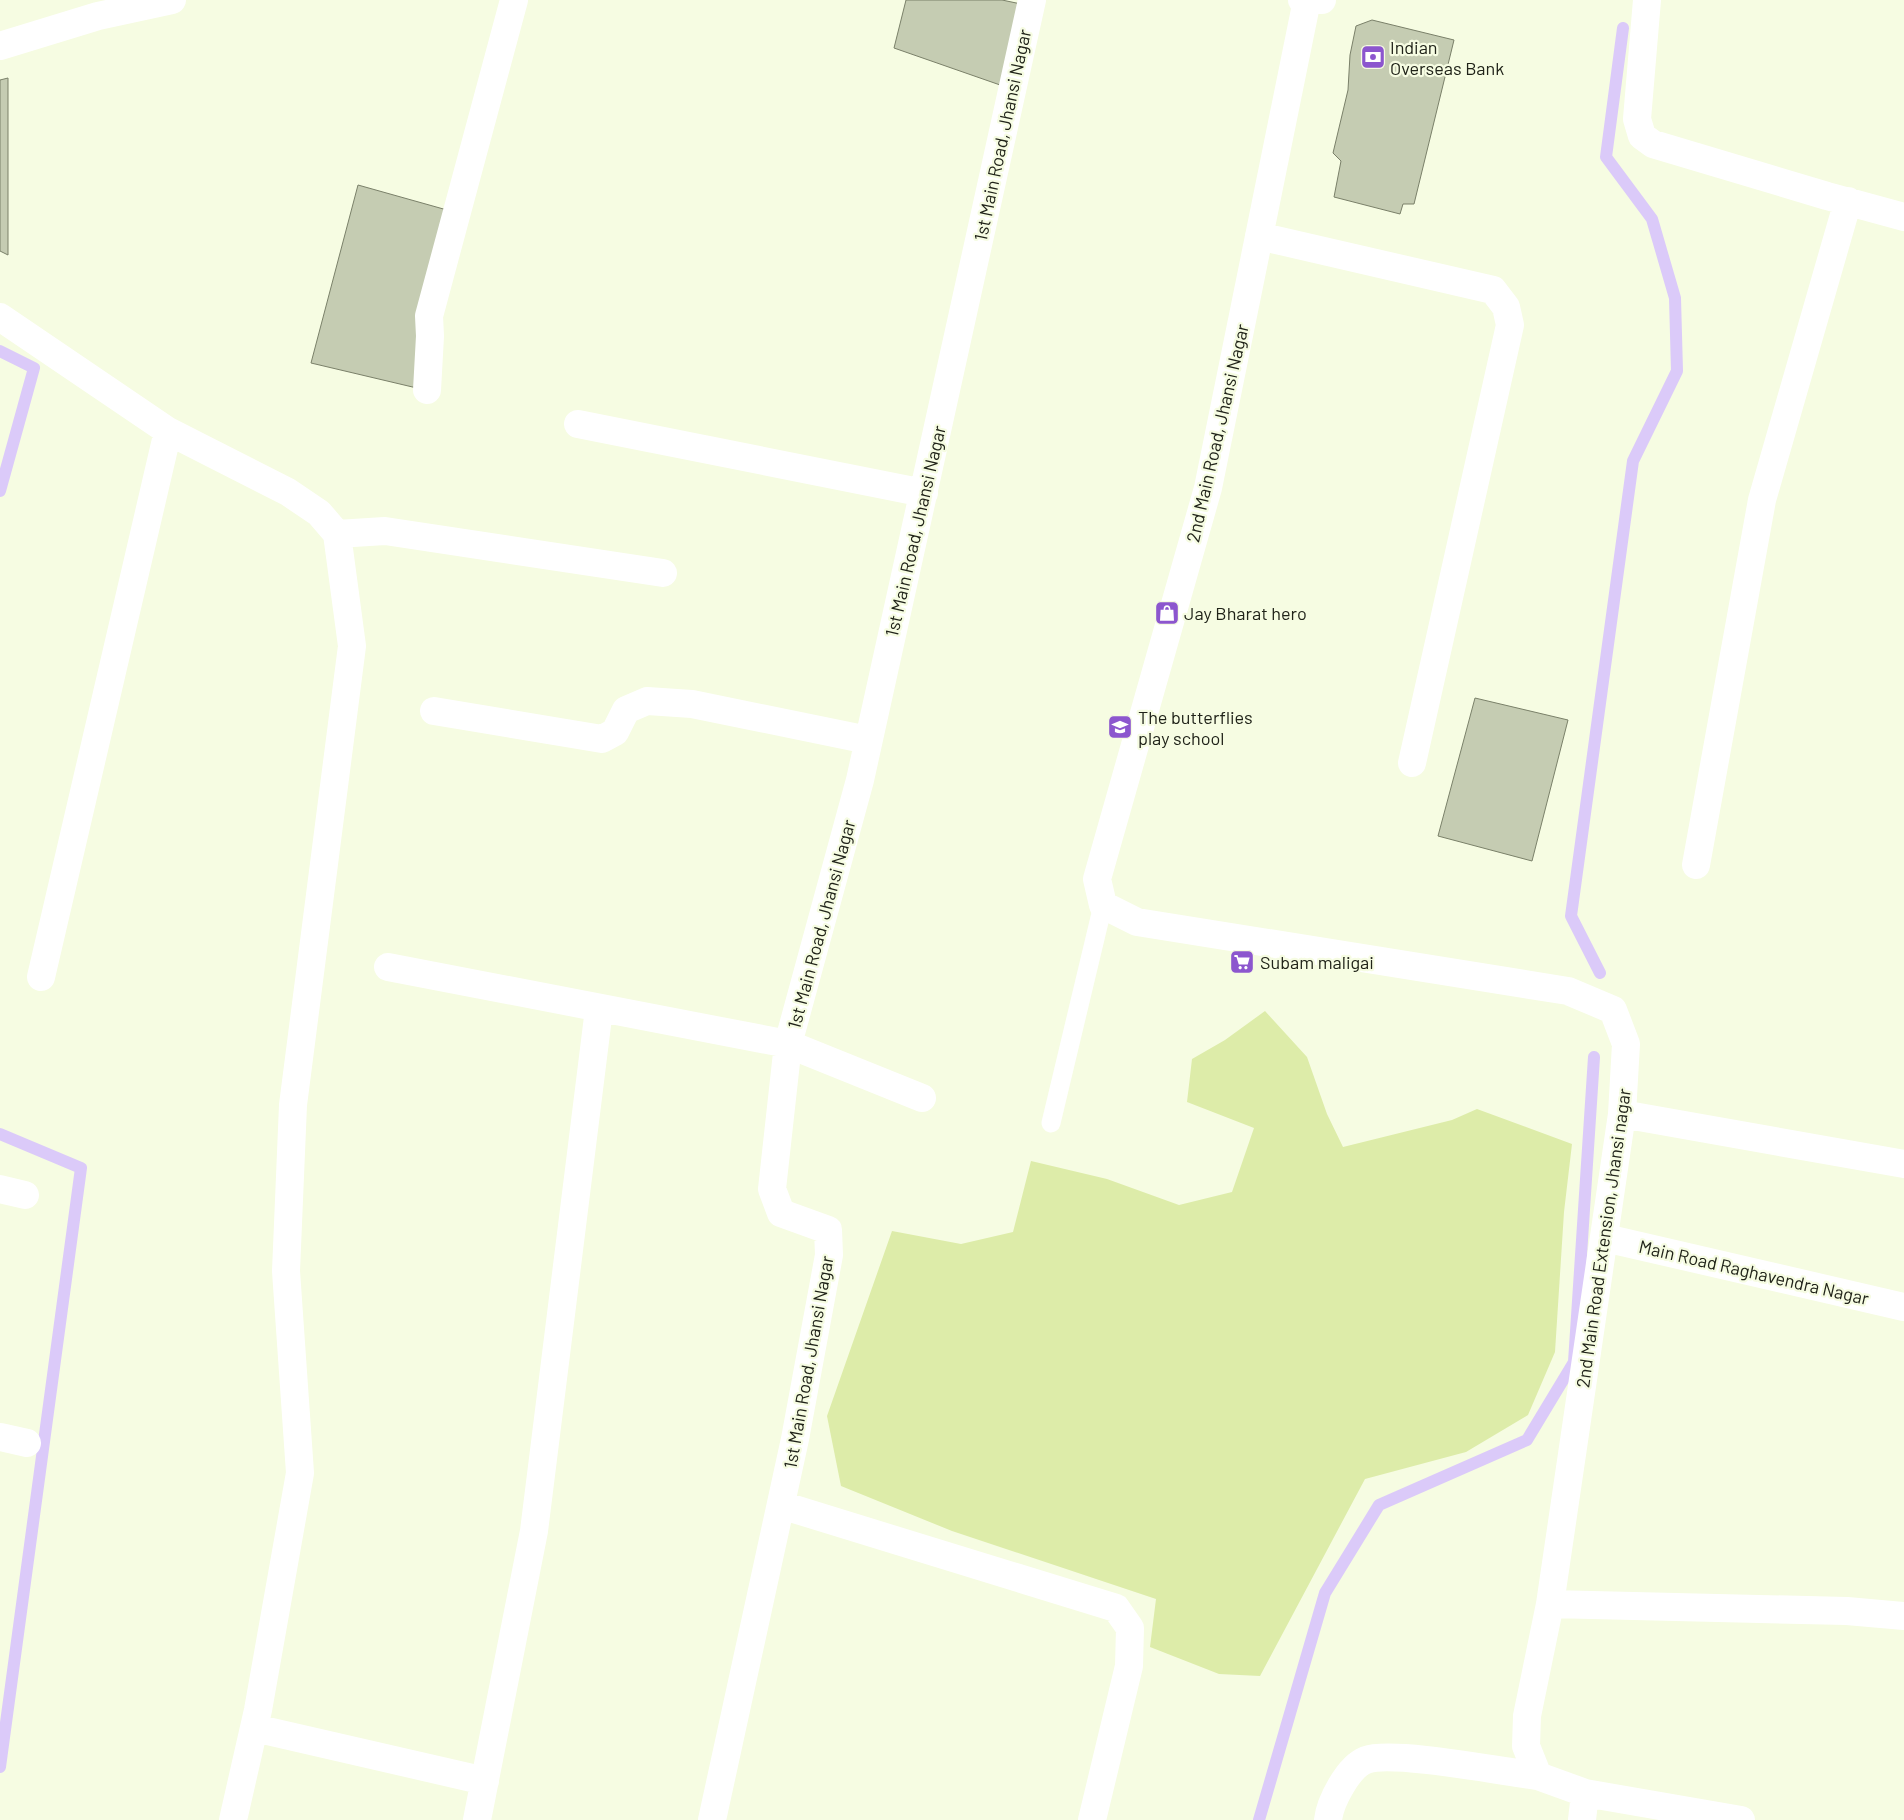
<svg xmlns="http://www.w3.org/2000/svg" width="1904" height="1820" font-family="Barlow,sans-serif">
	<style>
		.green { fill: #ddeca9 }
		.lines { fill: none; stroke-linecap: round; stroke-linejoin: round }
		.stream { stroke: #dbcaf9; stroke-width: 12 }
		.building { fill: #c5ccb2; stroke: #7a8069 }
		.service { stroke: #fff; stroke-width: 19 }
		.minor { stroke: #fff; stroke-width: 28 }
		.tertiary { stroke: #fff; stroke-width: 28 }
		.labels { text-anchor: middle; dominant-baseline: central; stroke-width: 4.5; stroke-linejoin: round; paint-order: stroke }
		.poi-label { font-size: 18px; fill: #202319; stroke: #f6fce2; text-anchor: start }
		.street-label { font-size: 18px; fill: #202319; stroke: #f6fce2 }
	</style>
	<rect width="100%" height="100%" fill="#f6fce2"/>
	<path class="green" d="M1265,1011L1307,1057L1327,1114L1343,1147L1452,1120L1477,1109L1572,1144L1564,1212L1555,1352L1528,1415L1466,1452L1365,1479L1260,1676L1219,1674L1150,1647L1156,1599L952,1531L841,1486L827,1416L892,1231L961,1244L1013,1232L1031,1161L1107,1179L1179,1205L1232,1192L1254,1128L1187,1102L1192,1059L1225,1040Z"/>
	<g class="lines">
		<path class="stream" d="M0,351L34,368L0,491
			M1600,973L1571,916L1633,461L1677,371L1675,298L1652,219L1606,157L1623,28
			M0,1134L81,1168L0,1767
			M1259,1820L1325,1593L1379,1505L1527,1440L1574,1362L1594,1057"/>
	</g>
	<path class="building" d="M906,0H1002L1021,4L1003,86L894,48Z
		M1372,20L1454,40L1414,204H1403L1400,214L1334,197L1341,161L1333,153L1348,90L1350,55L1356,26Z
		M8,78V255L0,251V80Z
		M358,185L447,210L421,389L311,363Z
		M1475,698L1568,720L1532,861L1438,836Z"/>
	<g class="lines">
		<path class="service" d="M1051,1123L1103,905"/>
		<path class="minor" d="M1307,0L1208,488L1097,879L1103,905L1137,922L1568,991L1613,1010L1626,1044L1622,1114L1550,1604L1527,1716L1526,1746L1538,1776L1585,1793L1741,1820
			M1647,0L1637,119L1642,136L1653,144L1827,196L1904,217
			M0,46L98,16L172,0
			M1259,236L1493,290L1506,307L1510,325L1412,763
			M0,317L168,431L288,492L319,513L337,534L352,646L293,1105L286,1271L300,1473L258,1710L233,1820
			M427,390L430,336L429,316L514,0
			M578,424L924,493
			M337,534L385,531L663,573
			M434,711L602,739L615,732L626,710L647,701L692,704L868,740
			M1696,865L1762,500L1848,201
			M388,967L788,1044L922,1098
			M41,977L168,431
			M1622,1114L1904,1164
			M0,1189L25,1195
			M1605,1238L1904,1307
			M0,1437L27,1443
			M781,1505L1116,1608L1130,1628L1129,1666L1092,1820
			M1550,1604L1847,1611L1904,1616
			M254,1728L485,1781
			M477,1820L534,1531L599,1009
			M712,1820L795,1439L829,1255L828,1230L781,1213L772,1189L788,1044L860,780L1032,0
			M1328,1820C1330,1802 1348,1767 1366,1760C1392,1750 1505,1772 1538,1776
			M1582,1820L1585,1793"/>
		<path class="tertiary" d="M1302,0H1322"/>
	</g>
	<defs>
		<symbol id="bank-square" viewBox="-11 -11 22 22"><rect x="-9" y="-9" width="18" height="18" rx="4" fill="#8c56ce" stroke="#f6fce2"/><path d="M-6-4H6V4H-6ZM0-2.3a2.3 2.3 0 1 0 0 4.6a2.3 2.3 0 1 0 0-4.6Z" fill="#fff"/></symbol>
		<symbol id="shop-square" viewBox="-11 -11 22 22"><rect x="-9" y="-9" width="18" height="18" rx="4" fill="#8c56ce" stroke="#f6fce2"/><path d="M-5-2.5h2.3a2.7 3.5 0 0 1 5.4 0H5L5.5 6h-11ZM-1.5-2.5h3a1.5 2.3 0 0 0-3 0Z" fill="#fff"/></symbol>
		<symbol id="school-square" viewBox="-11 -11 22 22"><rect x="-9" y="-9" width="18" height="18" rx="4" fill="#8c56ce" stroke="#f6fce2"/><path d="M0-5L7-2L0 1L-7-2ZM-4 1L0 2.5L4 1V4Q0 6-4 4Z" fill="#fff"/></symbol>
		<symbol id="supermarket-square" viewBox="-11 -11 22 22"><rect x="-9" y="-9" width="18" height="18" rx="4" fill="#8c56ce" stroke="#f6fce2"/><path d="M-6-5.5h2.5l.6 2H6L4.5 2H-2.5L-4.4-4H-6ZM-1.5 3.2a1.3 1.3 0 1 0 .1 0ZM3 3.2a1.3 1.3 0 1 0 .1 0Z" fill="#fff"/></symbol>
	</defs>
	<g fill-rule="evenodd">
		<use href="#bank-square" x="1359" y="43" width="28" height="28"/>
		<use href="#shop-square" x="1153" y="599" width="28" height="28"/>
		<use href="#school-square" x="1106" y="713" width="28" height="28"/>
		<use href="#supermarket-square" x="1228" y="948" width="28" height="28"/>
	</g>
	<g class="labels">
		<g class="poi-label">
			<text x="1390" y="47">Indian<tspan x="1390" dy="21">Overseas Bank</tspan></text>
			<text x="1184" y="613">Jay Bharat hero</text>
			<text x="1138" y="717">The butterflies<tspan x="1138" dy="21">play school</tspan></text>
			<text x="1260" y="962">Subam maligai</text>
		</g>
		<g class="street-label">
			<text transform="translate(1002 135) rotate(-78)">1st Main Road, Jhansi Nagar</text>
			<text transform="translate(1217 433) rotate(-77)">2nd Main Road, Jhansi Nagar</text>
			<text transform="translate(915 531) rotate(-77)">1st Main Road, Jhansi Nagar</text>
			<text transform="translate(821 924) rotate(-75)">1st Main Road, Jhansi Nagar</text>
			<text transform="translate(1603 1238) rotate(-82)">2nd Main Road Extension, Jhansi nagar</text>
			<text transform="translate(1754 1272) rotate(13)">Main Road Raghavendra Nagar</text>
			<text transform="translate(808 1362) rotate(-80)">1st Main Road, Jhansi Nagar</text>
		</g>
	</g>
</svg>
